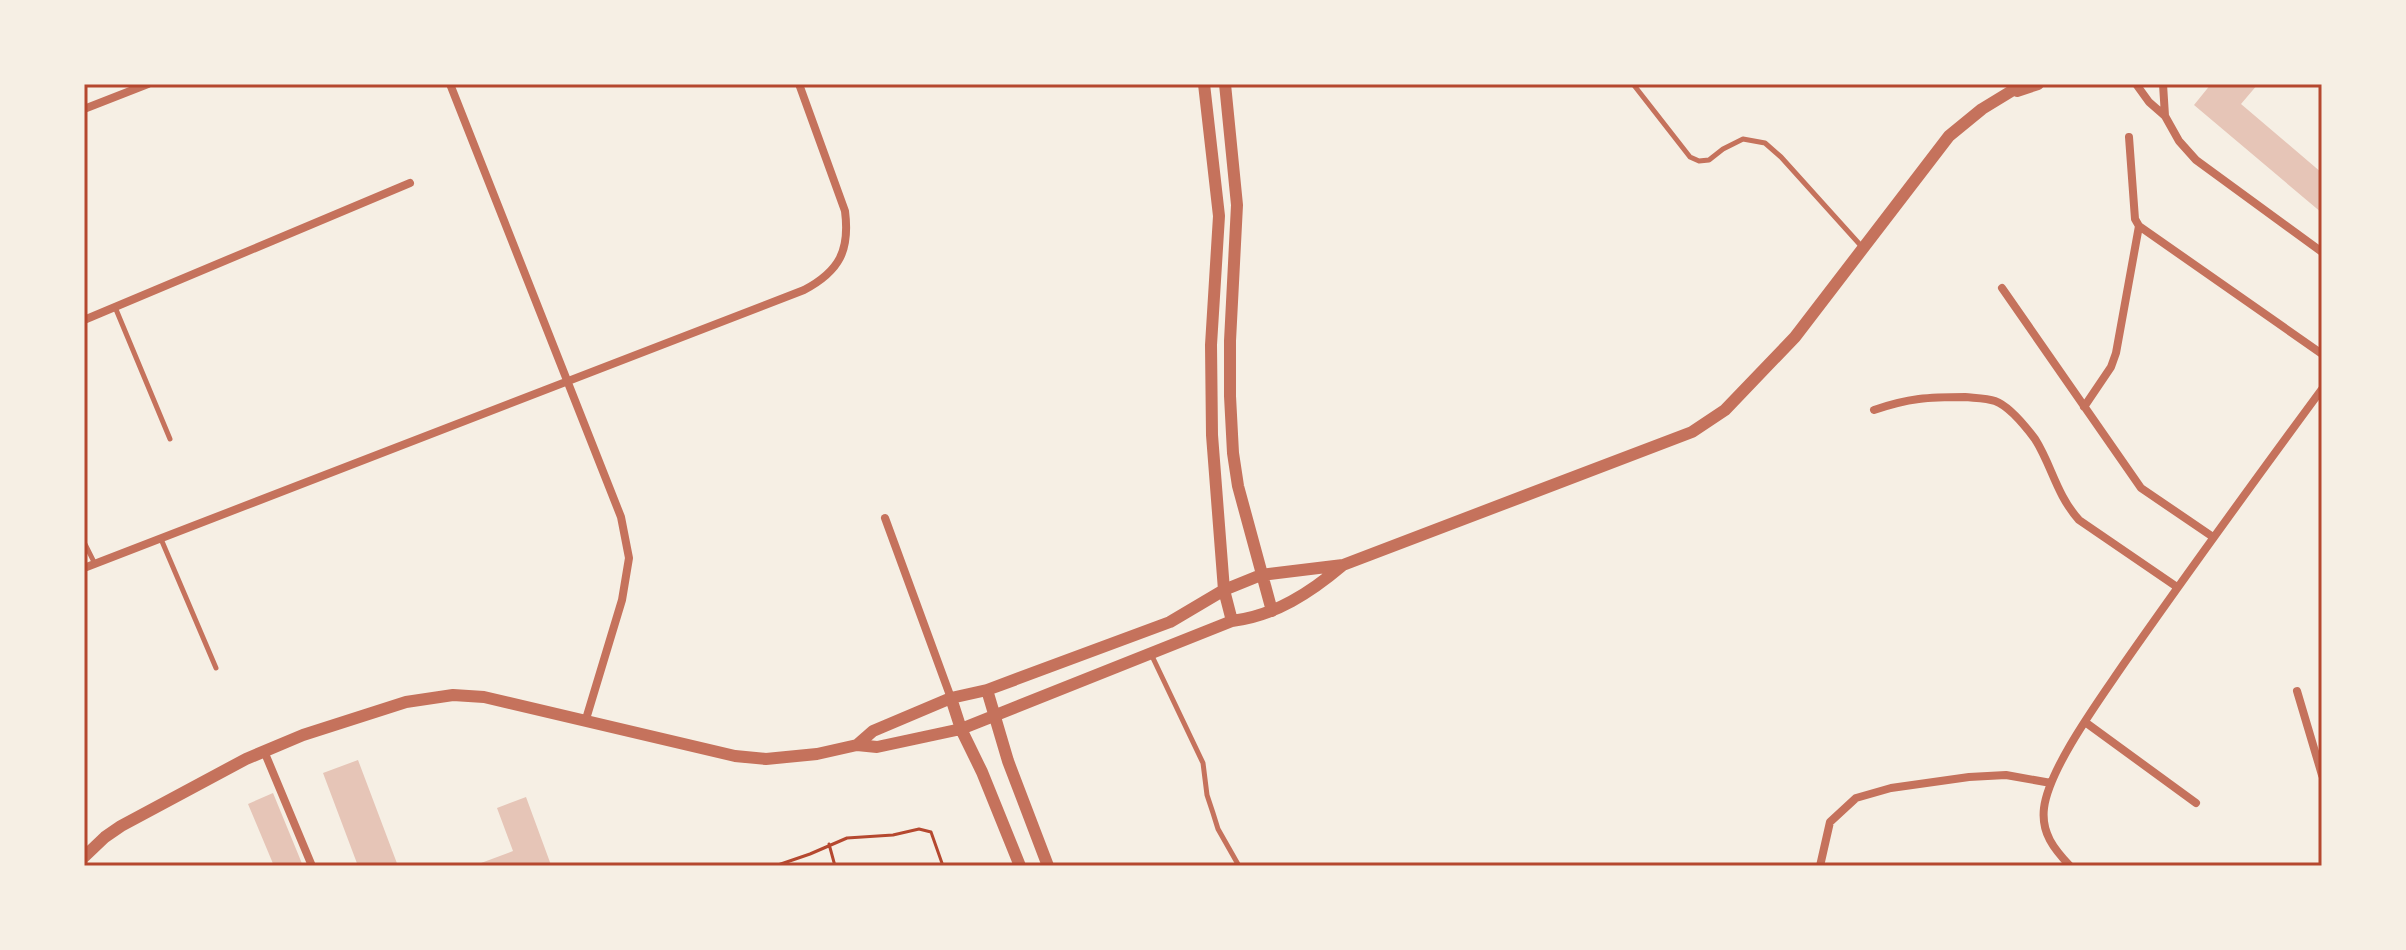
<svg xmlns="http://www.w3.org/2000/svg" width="2406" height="950" font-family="'Space Grotesk',sans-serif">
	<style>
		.building { fill: #e6c5b7 }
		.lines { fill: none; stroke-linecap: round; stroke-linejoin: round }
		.path { stroke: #b5482f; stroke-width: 3 }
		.service { stroke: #c5725c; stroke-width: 5 }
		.minor { stroke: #c5725c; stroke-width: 8 }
		.tertiary { stroke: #c5725c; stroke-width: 12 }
		.neatline { fill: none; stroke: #b5482f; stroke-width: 3 }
	</style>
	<rect width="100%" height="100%" fill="#f6efe4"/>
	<path class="building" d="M2211,84H2258L2241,104L2322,173V213L2194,105Z
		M358,760L398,866H358L323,773Z
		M273,793L303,866H274L248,804Z
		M526,797L551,865L473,866L513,851L497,808Z"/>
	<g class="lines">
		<path class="path" d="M829,844L835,866
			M775,866L810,854L847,838L893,835L919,829L931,832L943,866"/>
		<path class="service" d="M1633,84L1690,157L1699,161L1709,160L1723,149L1743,139L1765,143L1781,157L1863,248
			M115,307L170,439
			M161,539L216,668
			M84,542L95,564
			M1152,656L1203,763L1207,795L1213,813L1218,829L1239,866"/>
		<path class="minor" d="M450,84L621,517L629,558L622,600L586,719
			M2136,84L2149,102L2165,116L2179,141L2196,160L2322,252
			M2163,84L2165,116
			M84,109L148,84
			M2129,137L2135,219L2139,226L2322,354
			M2002,288L2141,488L2213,537
			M84,320L410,183
			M2084,407L2111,367L2116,353L2139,226
			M1874,410C1909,398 1928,397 1965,397C1974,398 1987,398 1995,401C2009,406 2026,427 2035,439C2052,466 2056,494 2079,520L2177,587
			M885,518L951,698
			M84,568L804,290C840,271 850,250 845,211L799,84
			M2297,691L2322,775
			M2085,722L2196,803
			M264,751L312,866
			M1820,866L1830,822L1856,798L1891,788L1969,777L2006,775L2051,783
			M2070,866C2054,849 2041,833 2044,808C2049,768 2100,699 2123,665C2188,572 2255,480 2322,389"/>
		<path class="tertiary" d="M1204,84L1219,216L1211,345L1212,435L1224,590L1232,621
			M1225,84L1237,205L1230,341V396L1233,453L1238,486L1272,611
			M2017,91L2038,84
			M987,690L1008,761L1048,866
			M951,698L961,729L982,772L1020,866
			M857,745L873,731L951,698L987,690L1170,622L1224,590L1261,575L1343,565L1692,432L1725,410L1795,337L1949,136L1982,109L2023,84
			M84,857L105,837L121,826L246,759L303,735L406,702L453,695L484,697L735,756L766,759L817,754L857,745L877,747L961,729L1232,621C1275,616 1311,592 1343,565"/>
	</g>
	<rect width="2406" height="950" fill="none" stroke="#f6efe4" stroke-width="172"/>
	<rect x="86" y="86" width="2234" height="778" class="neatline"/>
</svg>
